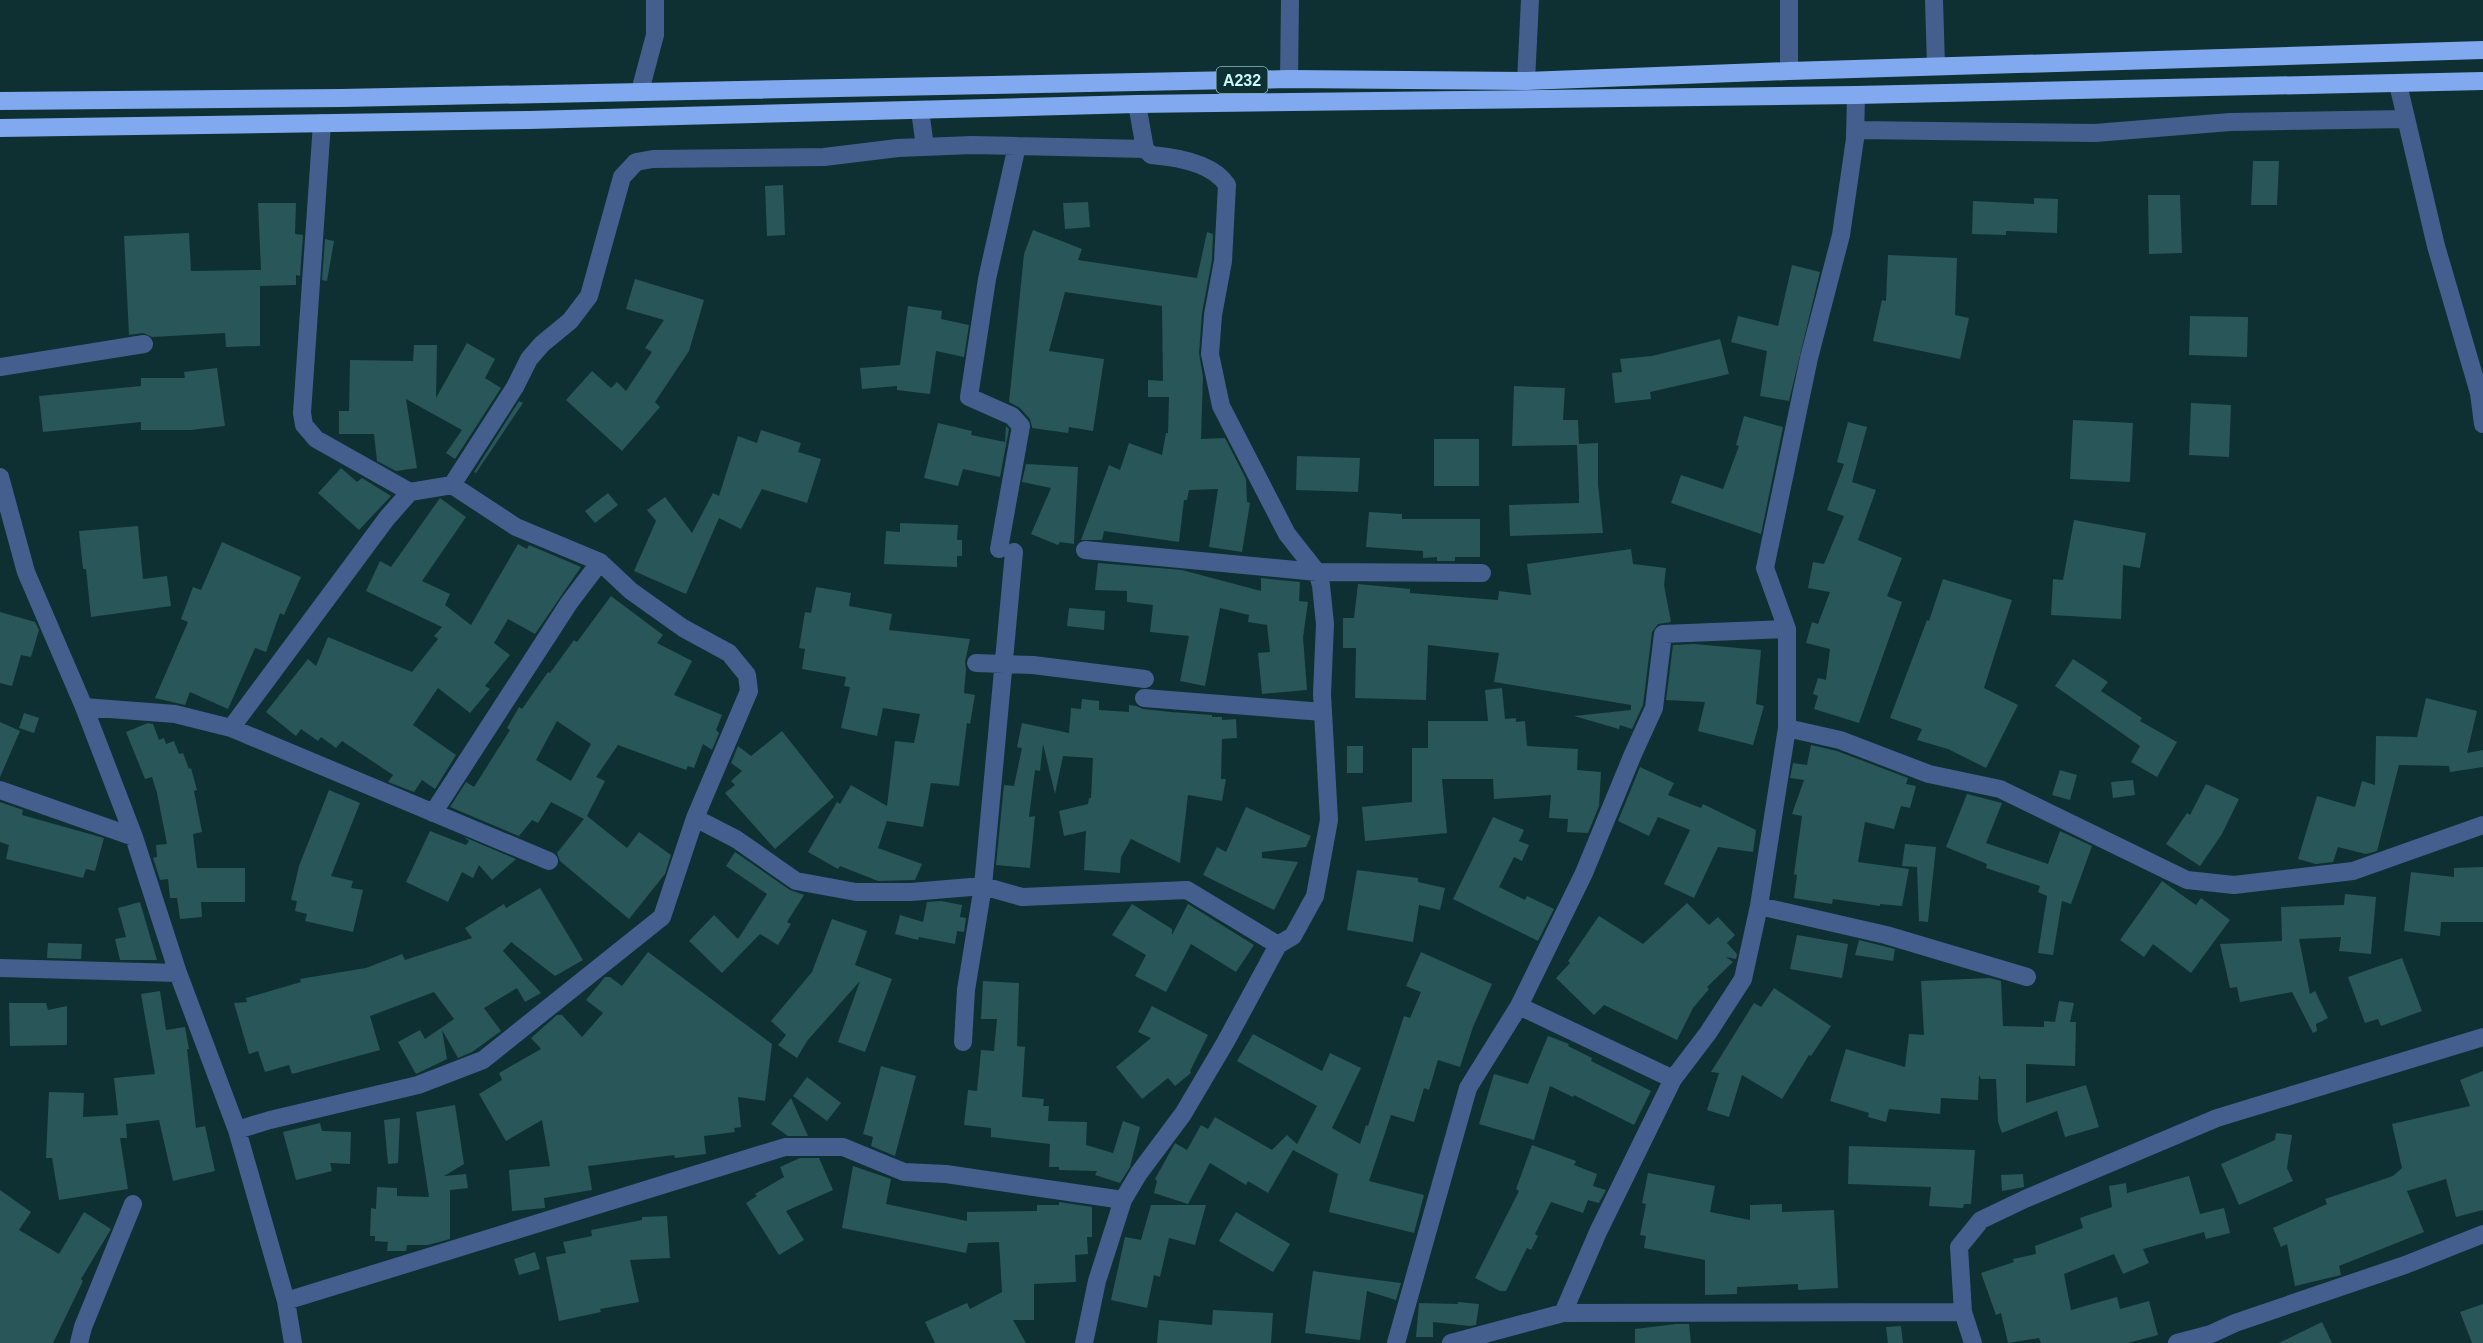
<svg xmlns="http://www.w3.org/2000/svg" width="2483" height="1343" font-family="Arial,sans-serif">
	<style>
		.building { fill: #285659; fill-rule: evenodd }
		.lines { fill: none; stroke-linecap: round; stroke-linejoin: round }
		.minor { stroke: #445f8e; stroke-width: 18 }
		.highway { stroke: #80a9ef; stroke-width: 18 }
		.labels { text-anchor: middle; dominant-baseline: central; stroke-width: 4.5; stroke-linejoin: round; paint-order: stroke }
		.shield { fill: #0e3032; stroke: #92bdc0; stroke-width: 1.5 }
		.shield-label { font-size: 16px; font-weight: bold; fill: #cbfafd }
	</style>
	<rect width="100%" height="100%" fill="#0e3032"/>
	<path class="building" d="M2253,161H2279L2277,205H2251Z
		M783,185L785,235L767,236L765,186Z
		M2148,195H2180L2182,253L2149,254Z
		M2034,198L2058,199L2057,233L2006,231V235L1972,234L1973,201L2034,204Z
		M1088,202L1090,227L1065,229L1063,203Z
		M258,203H296L295,234L303,235L300,276L296,275V285L260,286V346L226,347L225,333L152,337L143,333L129,335L124,236L189,233L191,271L261,270Z
		M1033,230L1082,249L1078,260L1197,278L1207,232L1213,234L1212,260L1202,313L1199,353L1203,377L1201,439L1225,438L1246,479L1247,502L1250,503L1242,552L1209,547L1218,489L1189,490L1187,500H1184L1179,542L1104,531L1102,540H1081L1109,465L1120,470L1129,443L1162,455L1166,433H1168L1169,397H1148V380L1163,381L1162,306L1065,292L1049,351L1104,359L1093,431L1069,427L1068,433L1032,428L1030,439L1032,427L1030,419L1020,408L1009,402L1024,254Z
		M325,239L334,241L327,281L322,280Z
		M1888,255L1957,258L1955,315L1969,318L1960,359L1873,341L1882,300L1886,301Z
		M1792,265L1820,272L1789,401L1760,396L1767,351L1731,342L1738,316L1778,326Z
		M635,279L704,300L689,351L655,402L660,407L622,451L566,400L592,371L611,388L617,382L626,391L652,352L645,348L664,320L626,309Z
		M908,306L942,311L941,319L969,325L964,357L936,351L930,394L897,390V386L862,389L860,368L900,365Z
		M2190,316L2248,317L2247,357L2189,355Z
		M1720,339L1729,374L1650,392L1651,399L1615,403L1612,373L1622,372L1620,359L1652,356Z
		M467,343L495,359L485,378L501,388L455,459L446,453L462,430L406,399L417,468L396,471L377,461L374,434H339V411H349L350,360L413,361L414,345H437L436,398Z
		M217,368L225,426L191,430H141V422L43,432L39,396L141,386V378H185L184,372Z
		M1514,386L1565,388L1563,420H1578L1579,444L1598,443V484L1603,533L1510,536L1509,505L1579,503V494L1577,445L1512,446Z
		M519,401L523,403L476,473L474,472Z
		M2191,403L2231,405L2229,457L2189,455Z
		M1744,416L1783,427L1761,534L1671,503L1681,475L1723,489L1739,446L1736,445Z
		M2073,420L2133,423L2130,482L2070,479Z
		M1848,422L1867,427L1852,482L1876,490L1858,540L1902,558L1887,596L1902,602L1859,723L1814,709L1818,696L1813,694L1818,678L1826,680L1830,649L1806,643L1812,622L1818,624L1830,592L1808,588L1813,562L1824,564L1844,516L1827,510L1844,464L1837,462Z
		M938,423L972,431L971,435L1005,442L1006,426L1009,429L1000,477L963,469L958,486L924,478Z
		M761,430L801,443L798,452L821,459L807,503L762,489L741,529L719,518L686,594L634,571L656,521L647,510L665,497L692,533L713,493L719,496L738,436L757,443Z
		M1434,439H1479V486H1434Z
		M1297,456L1360,458L1358,492L1296,490Z
		M1026,464L1078,467L1074,544L1060,542L1058,545L1031,534L1051,488L1022,482Z
		M341,468L357,482L362,478L391,496L359,530L318,493Z
		M608,493L618,505L595,523L585,511Z
		M440,498L466,517L422,581L450,594L445,605L471,625L518,544L527,549L529,545L581,567L535,634L508,619L494,643L510,655L485,686L490,689L470,713L438,688L413,725L456,755L435,789L422,780L414,792L388,782L393,775L342,741L336,748L321,737L318,741L301,729L296,736L266,712L308,659L316,666L328,637L412,672L438,639L434,636L442,627L366,591L380,561L391,567Z
		M1369,512L1402,514V519H1480V557H1455V561H1437V557L1423,558V551L1366,547Z
		M2074,520L2146,533L2140,568L2123,565L2121,619L2051,615L2053,579L2063,580Z
		M900,523L958,525L957,540H962V556H957V567L884,564L886,531L900,532Z
		M138,526L143,579L167,576L171,606L91,617L86,569H83L79,531Z
		M222,542L301,577L284,615L280,613L266,652L255,648L228,709L190,692L185,705L155,698L188,622L181,619L193,587L201,590Z
		M1631,549L1633,564L1666,568L1664,585L1671,622L1658,624L1652,632L1643,705L1632,729L1620,725L1619,729L1574,716L1631,710V705L1494,682L1499,653L1428,645L1426,700L1355,698L1356,648H1343V618H1354L1358,584L1410,589V593L1498,600L1499,591L1531,595L1527,564Z
		M1098,563L1182,570L1261,591V578L1300,582L1299,601L1308,602L1303,637L1307,690L1262,694L1258,653L1270,652L1267,625L1248,622L1249,615L1220,608L1205,686L1180,681L1189,636L1150,632L1153,605L1127,602V591L1095,590Z
		M1943,579L2012,600L1984,688L2018,705L1986,768L1948,749L1917,740L1922,729L1890,718L1927,620L1929,621Z
		M816,587L851,593L849,606L892,614L889,630L970,639L965,662L966,669L964,693L975,695L970,724L967,723L959,786L931,783L923,827L887,821L878,848L922,864L915,880L878,881L840,866L838,869L808,852L837,802L840,804L851,785L887,806L895,741L914,743L920,714L883,708L877,736L841,728L850,687L844,686L846,677L802,669L805,649L799,648L805,612L811,613Z
		M611,596L663,635L657,643L692,661L674,695L722,715L716,730L719,733L712,750L703,744L694,768L688,766L686,770L618,745L596,777L605,781L587,816L627,848L639,832L671,855L665,874L629,919L560,861L557,853L584,819L551,802L538,823L532,820L519,836L450,807L466,782L474,787L510,730L507,728L519,707L522,709L548,672L550,673L574,640L577,642ZM557,721L591,744L571,781L536,760Z
		M1069,608L1105,611L1104,630L1067,626Z
		M0,612L35,622L39,630L31,657L21,655L12,686L0,683Z
		M1694,644L1761,650L1756,704L1764,706L1753,745L1698,731L1705,702L1666,700L1673,645Z
		M2073,659L2108,682L2101,691L2142,718L2140,721L2177,742L2157,777L2131,762L2140,746L2055,686Z
		M1502,688L1505,719L1516,718V722L1525,721L1527,746L1578,749L1577,770L1601,772L1599,806L1588,833L1567,832L1568,819L1549,818L1551,795L1494,799L1493,779H1442L1447,833L1365,841L1362,807L1412,802V748H1428V721H1488L1485,690Z
		M2426,698L2477,711L2467,753L2483,750V767L2450,772L2449,766L2399,765L2377,851L2366,854L2338,847L2333,862L2316,864L2298,859L2317,796L2355,807L2362,781L2375,785L2376,736L2417,737Z
		M1082,699L1099,701V710L1129,712V705L1136,706L1143,709L1171,712L1212,715V717H1222V720L1236,719L1237,738L1222,739L1221,779H1226L1222,801L1188,795L1180,863L1131,839L1121,857L1120,873L1084,870L1086,831L1064,836L1059,811L1088,804L1089,798H1091L1093,758L1063,756L1055,794L1043,744L1040,771L1035,770L1029,817L1035,816L1030,868L996,865L1004,785L1014,786L1022,748L1017,747L1022,723L1069,733L1071,708L1081,709Z
		M24,713L39,718L34,733L19,728Z
		M0,722L20,731L0,777Z
		M148,723L153,724L159,740L164,738L166,744L174,741L179,754L183,753L189,769L191,768L197,790L194,791L202,832L193,834L197,868H245V902H201L202,917L180,919L177,898H170L168,879L160,880L153,858L157,857L156,845L167,844L157,793L152,777L145,779L126,732Z
		M782,731L834,797L775,849L725,793L735,785L731,781L742,771L731,763L738,746L751,756Z
		M1811,745L1837,751L1908,778L1906,784L1916,786L1910,808L1901,806L1894,829L1865,822L1858,862L1909,869L1902,906L1880,904V906L1833,899L1832,904L1794,898L1797,875L1794,874L1802,816L1792,814L1804,780L1790,778L1793,763L1807,765Z
		M1347,746H1363V773H1347Z
		M1640,767L1674,783L1668,795L1701,808L1703,804L1756,830L1753,852L1718,847L1694,898L1664,884L1690,830L1658,817L1649,836L1618,821Z
		M2060,770L2077,775L2070,800L2052,795Z
		M2133,780L2135,795L2113,798L2111,782Z
		M2206,784L2239,799L2222,834L2200,866L2166,844L2187,813L2190,815Z
		M329,790L360,803L331,876L353,881L351,888L363,890L353,932L305,921L307,914L295,911L297,901L291,900L299,866Z
		M1967,794L2002,803L1986,843L2048,864L2060,831L2092,846L2071,904L2062,901L2053,955L2038,953L2047,896L2038,892L2040,886L1986,868L1987,864L1946,847Z
		M0,802L23,810L22,815L104,838L95,871L86,869L83,878L6,859L9,845L0,842Z
		M1246,807L1311,836L1306,847L1262,852V858L1298,862L1274,910L1203,875L1217,847L1226,852Z
		M1493,817L1524,830L1519,841L1529,845L1522,861L1514,857L1499,887L1525,900L1527,896L1554,909L1538,941L1453,899Z
		M430,831L466,845L469,841L464,837L516,859L492,880L479,865L473,878L462,872L448,902L406,882Z
		M1905,844L1936,847L1928,922L1919,921L1917,867L1902,866Z
		M735,852L790,890L804,895L787,922L791,924L778,945L760,934L722,973L689,941L714,915L738,939L767,894L726,866Z
		M2483,867V922H2441L2440,936L2404,931L2411,872L2454,877V868Z
		M1357,870L1418,878V882L1445,888L1440,910L1419,905L1413,942L1347,930Z
		M2162,881L2196,905L2201,898L2230,920L2191,973L2153,944L2144,957L2120,940Z
		M540,888L583,960L555,976L511,942L503,951L541,993L525,1002L517,988L484,1008L501,1031L472,1052L458,1058L442,1030L447,1059L416,1074L398,1042L420,1030L425,1039L454,1019L434,992L370,1016L380,1050L292,1074L289,1065L265,1072L258,1051L249,1054L234,1003L247,1002L246,998L301,982L300,979L366,968L402,954L405,960L472,938L465,928L504,904L506,908Z
		M2345,894L2376,897L2371,954L2339,951L2341,937L2299,939L2310,994L2315,991L2328,1018L2316,1024L2317,1031L2313,1033L2292,992L2240,1002L2237,987L2230,988L2220,944L2282,941L2281,907L2344,905Z
		M941,901L962,905L960,917L966,918L964,932L957,931L955,944L919,937L918,940L895,934L900,915L923,922L927,902Z
		M140,902L157,960H120L115,939L126,937L118,908Z
		M1687,903L1709,925L1718,917L1735,935L1727,943L1737,954L1736,959L1726,957L1733,962L1707,987L1709,989L1693,1008L1677,1040L1604,1005L1594,1015L1556,978L1570,963L1568,961L1599,916L1643,944Z
		M1132,904L1172,929V935L1188,904L1254,945L1236,972L1191,944L1166,992L1135,976L1146,955L1112,935Z
		M832,919L867,931L855,965L892,979L865,1052L838,1042L860,981L807,1041L797,1058L778,1045L786,1035L771,1021L812,972Z
		M1797,935L1848,944L1842,978L1790,969Z
		M1859,940L1895,949L1893,961L1855,955Z
		M48,943L82,944L81,959L47,958Z
		M648,952L772,1044L765,1101L738,1097L741,1127L734,1128L735,1132L704,1136L706,1154L675,1158L674,1155L588,1166L592,1190L544,1198L545,1208L512,1211L509,1170L550,1166L542,1120L506,1141L479,1094L502,1080L499,1073L541,1049L531,1038L557,1015H562L582,1037L603,1013L586,1000L605,977H610L622,986Z
		M1421,952L1492,984L1473,1027L1460,1067L1438,1060L1429,1090L1424,1088L1414,1122L1391,1115L1369,1181L1424,1195L1414,1233L1329,1212L1338,1174L1293,1150L1268,1193L1248,1181L1246,1185L1210,1163L1188,1204L1154,1193L1157,1181L1155,1179L1175,1143L1187,1150L1201,1125L1208,1129L1215,1117L1272,1150L1287,1135L1297,1144L1317,1106L1237,1061L1253,1034L1322,1071L1330,1053L1361,1068L1332,1128L1360,1144L1366,1125L1368,1126L1404,1016L1410,1018L1421,992L1406,986Z
		M2402,958L2422,1011L2381,1026L2378,1019L2365,1023L2348,977Z
		M1990,978L2001,981L2003,1026L2044,1027V1021L2055,1022L2059,1001L2074,1003L2070,1022H2076L2075,1066L2026,1064V1103L2086,1085L2099,1127L2065,1137L2057,1111L2002,1133L1998,1122L1996,1079H1981L1979,1075L1978,1100L1941,1098L1940,1114L1889,1109L1886,1122L1868,1117L1869,1113L1830,1101L1846,1049L1905,1067L1909,1034L1924,1035L1921,981Z
		M983,981L1019,983L1017,1046L1025,1047L1022,1097L1044,1099L1043,1106H1049L1048,1121L1087,1122L1086,1145L1113,1153L1123,1121L1140,1127L1130,1167L1120,1183L1095,1175L1097,1171L1059,1170V1167H1049L1050,1144L991,1137V1128L964,1125L968,1090L977,1091L981,1050L994,1051L997,1019H981Z
		M1774,988L1831,1026L1811,1056L1809,1055L1782,1099L1742,1075L1729,1117L1707,1110L1719,1073L1711,1072L1754,1003L1761,1007Z
		M160,991L166,1030L185,1027L189,1049H187L196,1128L205,1126L215,1171L173,1181L159,1120L126,1124L127,1138H120L128,1189L59,1200L52,1158H46L49,1092L84,1093L83,1117L118,1115L114,1078L155,1074L141,994Z
		M9,1003H46L48,1010L67,1006V1045L10,1046Z
		M1152,1006L1208,1035L1190,1071L1191,1073L1175,1086L1168,1078L1142,1099L1116,1067L1151,1038L1138,1032Z
		M1548,1036L1569,1044L1568,1046L1592,1058L1591,1061L1651,1091L1634,1125L1574,1095L1573,1097L1550,1086L1534,1140L1479,1124L1494,1074L1528,1084Z
		M881,1066L916,1076L895,1156L871,1146L873,1137L863,1134Z
		M2483,1071V1210L2456,1217L2446,1179L2407,1191L2424,1232L2339,1266L2341,1275L2295,1286L2287,1244L2281,1247L2273,1228L2327,1204L2325,1199L2393,1176L2402,1168L2392,1124L2470,1106L2460,1080Z
		M807,1077L841,1103L827,1121L793,1096Z
		M791,1098L808,1136H788L771,1124Z
		M455,1105L464,1164L444,1176L466,1174L468,1188L450,1190V1239L428,1245H407L406,1251H387L388,1242L375,1241V1236H370L371,1208L376,1209L377,1187L397,1188V1196L429,1197L416,1112Z
		M400,1118L398,1163L388,1164L384,1120Z
		M320,1123L322,1131L351,1132L350,1164L330,1163L332,1171L296,1180L283,1132Z
		M2276,1133L2292,1135L2287,1168L2293,1181L2239,1205L2221,1164L2275,1140Z
		M1532,1145L1576,1161L1574,1165L1597,1174L1593,1186L1606,1190L1599,1203L1588,1200L1583,1213L1551,1202L1535,1234L1538,1236L1531,1250L1527,1248L1506,1291H1500L1475,1278L1519,1191L1516,1189Z
		M1849,1146L1975,1150L1971,1204H1964L1963,1208L1929,1206L1931,1187L1848,1184Z
		M800,1158H819L833,1190L786,1211L804,1240L779,1255L746,1203L757,1196L755,1194L784,1177L780,1167Z
		M853,1166L891,1179L886,1204L967,1221V1212L1037,1211V1205H1059V1202L1092,1207V1237H1087L1088,1254L1075,1255L1076,1282L1034,1284V1320H1013L1026,1343H935L925,1322L967,1303L970,1309L1002,1292L999,1242L968,1243L966,1253L842,1228Z
		M1648,1173L1715,1186L1710,1212L1750,1220V1205L1782,1204V1212L1834,1210L1838,1288L1798,1290V1284L1737,1287V1294L1705,1295V1260L1644,1248L1646,1236L1640,1235L1646,1204L1642,1203Z
		M2023,1174L2024,1187L2002,1191L2001,1175Z
		M2189,1176L2200,1214L2224,1208L2230,1233L2206,1239L2204,1232L2143,1249L2149,1263L2123,1274L2114,1254L2064,1274L2071,1310L2117,1297L2120,1309L2149,1301L2158,1335L2128,1343H2041L2039,1338L2008,1343L2001,1313L1996,1315L1981,1273L2014,1262L2013,1259L2036,1254L2035,1246L2083,1228L2080,1218L2112,1207L2109,1186L2126,1183L2127,1193Z
		M0,1190L31,1212L19,1230L59,1254L84,1212L111,1229L81,1279L83,1281L53,1343H0Z
		M1151,1205H1206L1195,1245L1169,1238L1160,1277L1154,1275L1147,1308L1111,1300L1125,1237L1141,1240Z
		M1236,1212L1290,1244L1273,1272L1219,1241Z
		M667,1216L670,1258L630,1260L639,1302L600,1309L601,1312L559,1321L546,1257L566,1253L563,1242L592,1236L591,1230L642,1220V1217Z
		M535,1252L540,1269L519,1275L514,1259Z
		M1313,1271L1347,1276L1401,1283L1396,1300L1367,1291L1360,1340L1305,1333Z
		M1458,1302L1479,1304L1476,1325L1470,1326L1433,1322V1337H1416L1419,1303L1458,1304Z
		M2483,1304V1343H2472L2460,1312Z
		M1213,1310L1273,1313L1271,1343H1157L1159,1320L1212,1325Z
		M2322,1322L2332,1343H2279Z
		M1676,1324H1689L1691,1343H1635V1329Z
		M1901,1326L1903,1343H1888L1886,1327Z"/>
	<g class="lines">
		<path class="minor" d="M1789,0V71
			M1934,0L1936,66
			M1289,79L1290,0
			M1526,81L1530,0
			M2398,84L2436,246L2479,393L2483,424
			M640,91L655,35V0
			M920,110L925,147
			M322,123L302,413L304,425L316,439L410,492
			M1855,130L2095,133L2230,122L2406,119
			M0,367L144,344
			M0,477L26,572L84,707L134,837L178,973L237,1130L286,1301L293,1343
			M452,485L515,387L529,359L542,344L570,321L589,296L622,177L636,162L653,159L824,157L898,148L972,145L1145,149
			M999,549L1021,426L1012,416L969,397L987,279L1017,146
			M1085,550L1317,572L1482,573
			M976,663L1033,665L1145,679
			M1144,698L1323,712
			M84,707L175,714L231,728L549,861
			M231,728L387,518L410,492L452,485L516,527L600,562L631,591L683,628L729,653L747,675L749,691L695,818L662,917L483,1060L418,1085L270,1120L237,1130
			M1787,728L1840,740L1929,774L2000,789L2187,880L2234,885L2353,871L2483,825
			M0,790L134,837
			M433,813L569,603L600,562
			M695,818L736,839L796,881L856,892H911L983,886L1022,897L1187,890L1278,945
			M1759,906L1886,935L2027,977
			M0,968L178,973
			M1519,1006L1673,1079
			M963,1042L966,990L983,886L1014,552
			M286,1301L785,1147H843L904,1172L946,1174L1123,1200
			M1563,1313L1598,1232L1673,1079L1708,1033L1743,979L1759,906L1787,728V629L1765,568L1809,358L1841,235L1855,139L1856,95
			M79,1343L83,1327L133,1204
			M1084,1343L1097,1281L1123,1200L1139,1173L1183,1114L1225,1043L1278,945L1293,936L1315,896L1329,820L1322,694L1325,624L1321,585L1317,572L1287,534L1221,406L1210,354L1213,315L1223,261L1227,185C1213,163 1175,157 1151,155L1145,149L1137,104
			M1396,1343L1468,1088L1519,1006L1584,873L1633,754L1654,708L1663,634L1787,629
			M1451,1343L1563,1313L1963,1312
			M1973,1343L1963,1312L1959,1247L1981,1220L2025,1199L2217,1118L2483,1037
			M2177,1343L2211,1334L2235,1323L2405,1265L2483,1234"/>
		<path class="highway" d="M0,101L341,98L1289,79L1526,81L1789,71L2483,50
			M0,128L529,120L1137,104L1856,95L2483,81"/>
	</g>
	<g class="labels">
		<rect class="shield" x="1216.5" y="67" width="51" height="26" rx="4.5"/>
		<g class="shield-label">
			<text x="1242" y="80">A232</text>
		</g>
	</g>
</svg>
